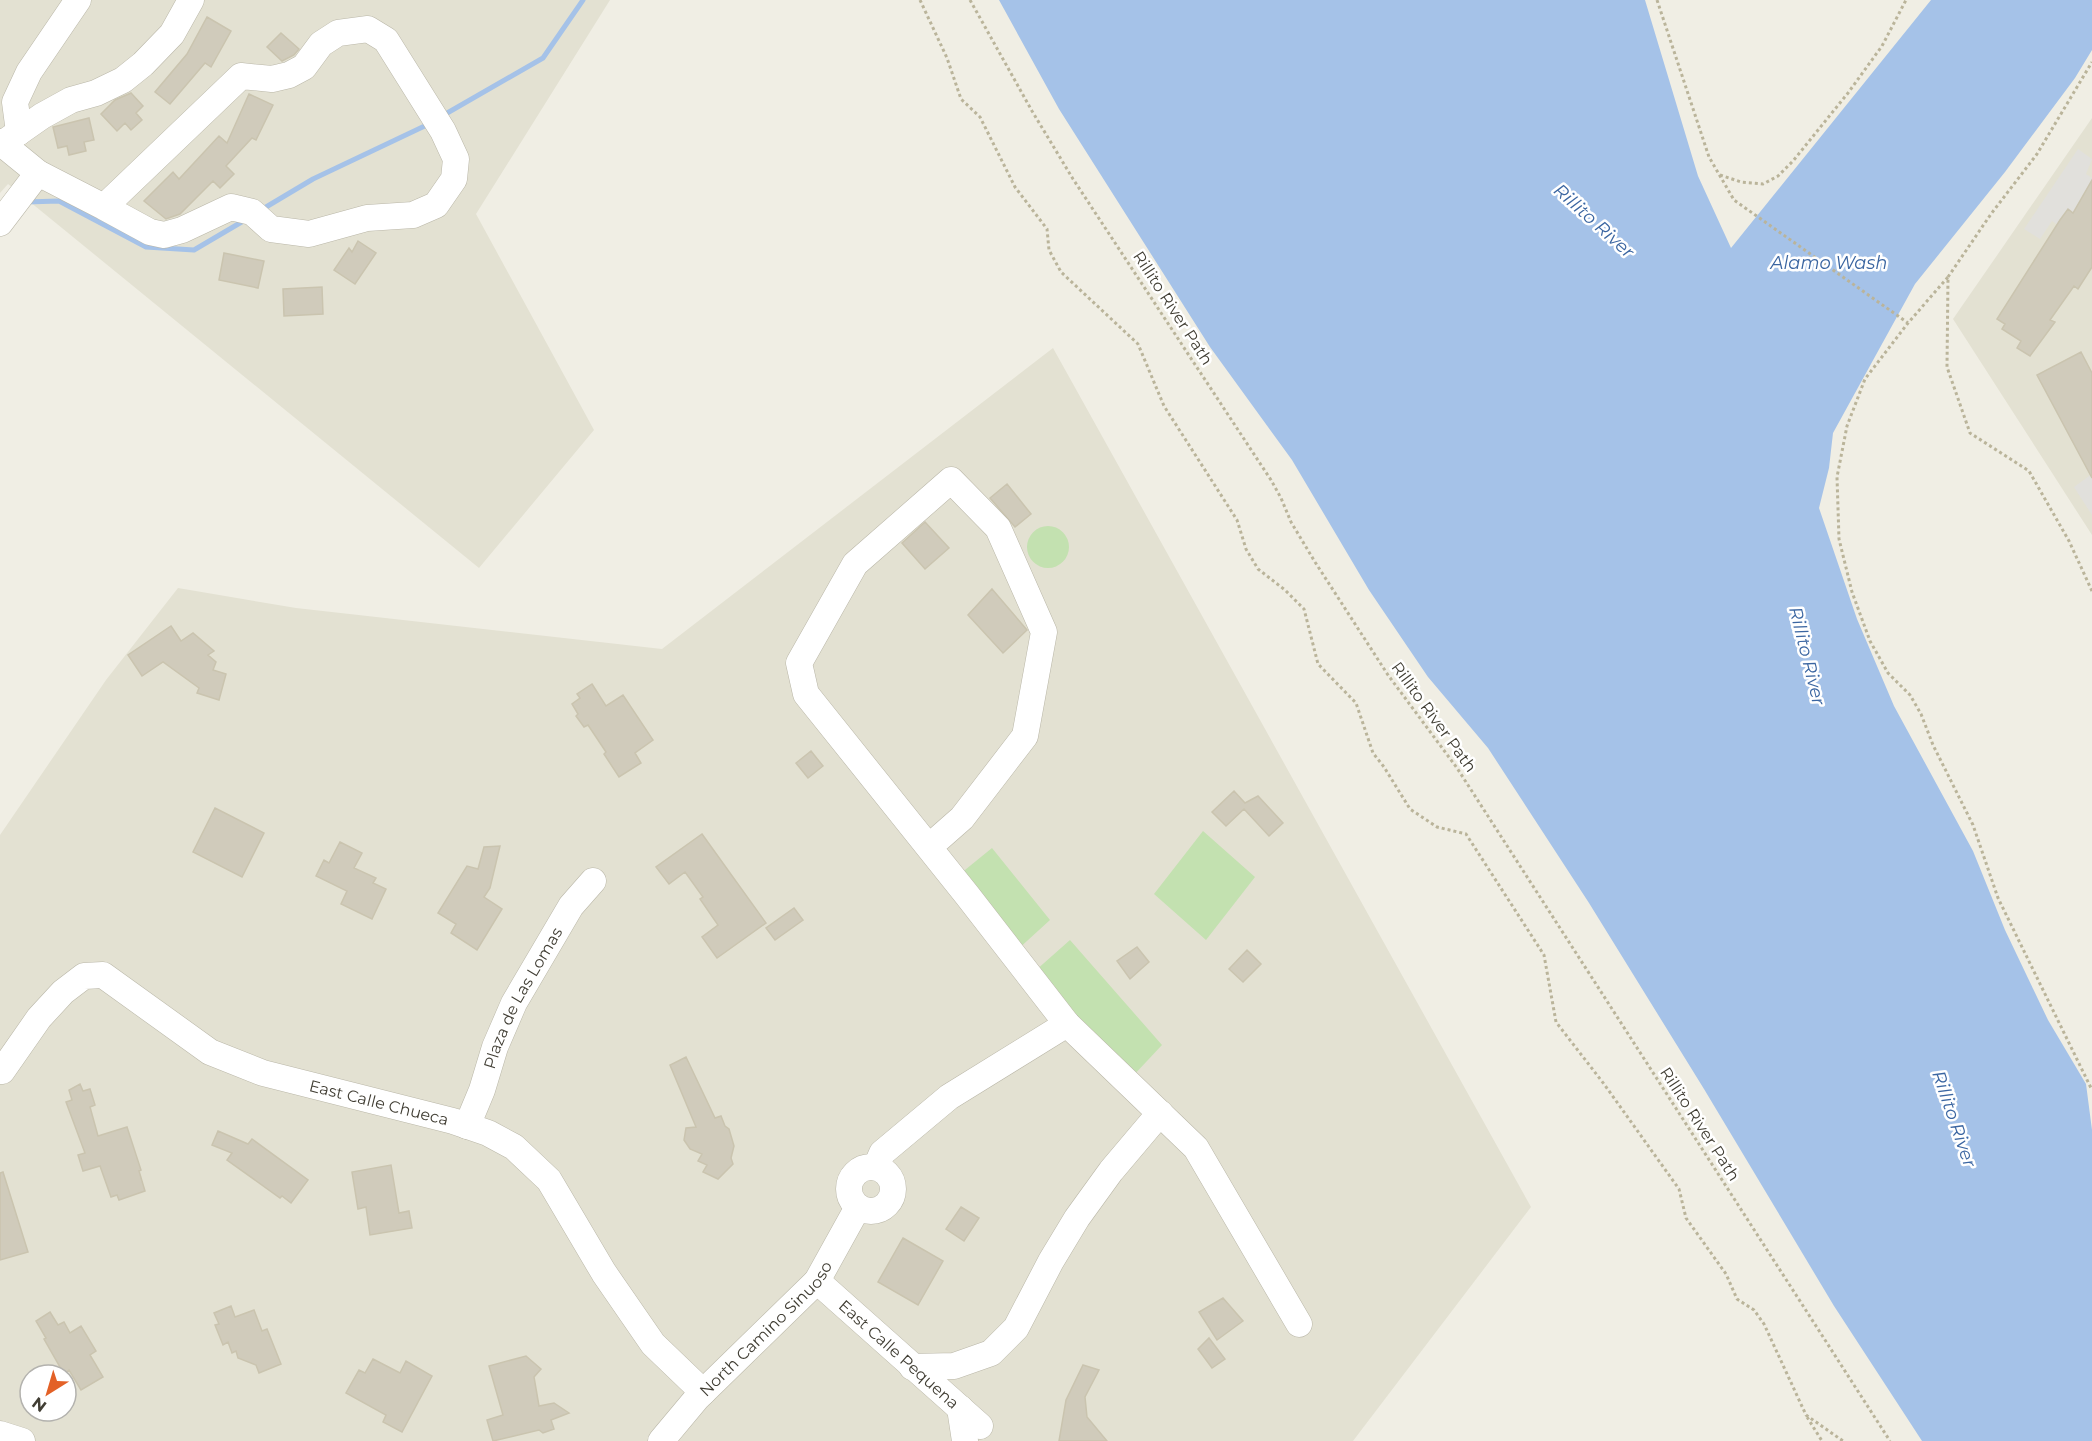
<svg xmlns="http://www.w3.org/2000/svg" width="2092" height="1441" font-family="Montserrat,sans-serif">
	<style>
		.residential { fill: #e3e1d2; fill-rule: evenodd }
		.green { fill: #c3e1b0 }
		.parking { fill: #e1e0dc }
		.water { fill: #a5c2e8 }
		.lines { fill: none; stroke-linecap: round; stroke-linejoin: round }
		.stream { stroke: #a5c2e8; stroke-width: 5 }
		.building { fill: #d0cbbb; stroke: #cac4af; stroke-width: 1.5 }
		.minor-casing { stroke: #bab7a8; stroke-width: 27 }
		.path { stroke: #bab49a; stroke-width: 3; stroke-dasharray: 3 3; stroke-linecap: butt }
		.minor { stroke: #fff; stroke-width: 26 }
		.labels { text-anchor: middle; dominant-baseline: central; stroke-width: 5; stroke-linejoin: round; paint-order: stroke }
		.street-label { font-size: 16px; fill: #413e34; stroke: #fff }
		.water-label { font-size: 18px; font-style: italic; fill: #3a65a1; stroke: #fff }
	</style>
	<rect width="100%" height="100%" fill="#f0eee4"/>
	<path class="residential" d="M0,0H610L476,214L594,430L479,568L8,184L0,193Z
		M2092,118V535L1953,319Z
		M1053,348L1531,1207L1353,1441H0V835L106,680L178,588L296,608L662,649ZM30,1375H66V1411H30Z"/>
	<path class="green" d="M1027 547a21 21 0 1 1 42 0a21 21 0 1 1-42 0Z
		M1203,831L1255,877L1206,940L1154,894Z
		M992,848L1050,920L1016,951L960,874Z
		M1070,940L1162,1045L1132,1077L1035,971Z"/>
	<path class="parking" d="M2078,149L2092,159L2086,174L2092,178V249L2052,221L2040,239L2024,229Z
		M2092,474V515L2074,487Z"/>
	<path class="water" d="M999,0H1645L1698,176L1731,248L1931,0H2092V50L2075,78L2005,172L1915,284L1833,433L1829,468L1819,508L1857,619L1894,706L1973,851L2005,930L2048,1020L2086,1084L2092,1130V1441H1922L1834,1306L1704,1089L1589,903L1488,748L1428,677L1369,590L1292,460L1210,347L1059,109Z"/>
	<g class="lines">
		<path class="stream" d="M442,116L543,58L583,0
			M26,202L59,201L146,247L194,250L245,220
			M261,210L313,179L431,123"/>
	</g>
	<path class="building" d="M207,17L231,31L211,67L205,63L170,104L155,92L187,54Z
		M281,33L299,49L294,55L282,61L267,47Z
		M131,93L143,106L136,113L142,120L131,130L125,123L117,131L101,114L115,100Z
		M249,94L273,105L256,140L252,138L226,166L234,174L220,188L213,181L180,214L166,219L144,201L173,172L179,179L219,136L227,143Z
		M89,118L94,140L84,142L86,151L69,155L67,146L58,148L53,127Z
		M2092,180V267L2078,289L2074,286L2050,320L2055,322L2030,356L2017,348L2021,341L2002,329L2005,324L1997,319L2060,220L2068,209L2073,213Z
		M358,241L376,253L355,284L334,270L349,248L352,252Z
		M224,253L264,261L258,288L219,280Z
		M322,287L323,314L284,316L283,289Z
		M2081,352L2092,373V478L2037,375Z
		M1007,484L1031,514L1015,527L990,498Z
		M925,522L949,548L925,569L902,543Z
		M992,589L1027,630L1003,653L968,615Z
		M171,626L181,641L193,633L214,651L208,655L216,662L213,670L226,674L219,700L197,693L199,688L163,662L142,676L128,655Z
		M592,684L606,706L623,695L653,740L635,753L641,763L619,777L604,754L606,752L588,725L584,727L576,716L578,714L572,704L580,698L577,694Z
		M811,751L823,766L808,778L796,763Z
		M1234,791L1245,803L1258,796L1283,823L1269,836L1244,809L1226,826L1212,812Z
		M215,808L264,833L242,877L193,852Z
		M702,834L766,923L717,958L702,937L718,925L700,899L703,897L685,872L669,884L656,867Z
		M340,842L362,853L354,868L376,878L373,883L386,889L372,919L341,904L347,891L316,876L324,860L329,863Z
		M500,846L490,888L484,897L502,909L477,950L451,933L456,924L438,913L467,866L478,869L484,847Z
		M794,908L803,920L775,940L766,928Z
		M1137,947L1149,962L1130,979L1117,961Z
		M1247,950L1261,964L1243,982L1229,969Z
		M686,1057L715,1118L721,1116L725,1126L729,1129L734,1146L731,1158L733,1164L718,1179L703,1172L707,1165L698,1161L702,1154L690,1149L684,1140L686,1128L696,1127L670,1065Z
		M80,1084L83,1091L90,1089L95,1105L90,1107L98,1136L127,1127L141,1170L139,1171L145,1191L119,1200L117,1195L111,1197L100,1166L83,1171L78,1155L85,1153L66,1102L72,1100L69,1090Z
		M218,1131L248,1144L252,1139L308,1180L291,1203L282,1196L280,1198L227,1160L232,1153L212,1145Z
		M391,1165L399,1213L409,1211L412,1228L370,1235L366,1207L358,1209L352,1172Z
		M3,1172L28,1252L0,1260V1173Z
		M961,1207L979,1218L964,1241L946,1229Z
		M903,1238L943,1261L918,1305L878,1282Z
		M1223,1298L1243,1321L1217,1340L1199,1312Z
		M231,1306L235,1317L254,1310L262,1331L267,1329L281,1364L259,1373L256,1365L238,1358L236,1351L232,1353L228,1342L223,1345L215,1325L219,1324L214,1313Z
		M50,1312L58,1325L64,1322L70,1333L81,1326L96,1351L90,1355L103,1377L81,1390L69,1370L64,1374L44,1339L46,1338L36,1321Z
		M1209,1338L1225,1359L1212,1368L1198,1349Z
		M526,1356L541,1369L534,1377L539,1406L554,1403L569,1413L551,1420L554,1429L543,1433L539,1430L493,1441L487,1420L503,1415L489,1366Z
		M373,1359L400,1373L406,1361L432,1376L402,1432L383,1422L386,1415L346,1393L359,1370L365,1373Z
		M1083,1365L1099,1370L1085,1397L1087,1417L1107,1441H1059L1066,1400Z"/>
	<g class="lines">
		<defs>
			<g id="minor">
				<path d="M19,132L15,102L29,72L78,0"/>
				<path d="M0,142L38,173L104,207L241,76L272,79L289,75L304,67L321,44L338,33L368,29L386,40L443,131L456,159L454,179L436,205L413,215L367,218L309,234L271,229L252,212L231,207L182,230L164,235L150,232L104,207"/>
				<path d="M2,144L42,116L71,100L96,93L123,80L143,64L172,34L191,0"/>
				<path d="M0,223L38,173"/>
				<path d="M929,847L962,818L1025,736L1044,632L998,528L951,480L855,564L799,663L806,694L967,895L1067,1024L1196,1148L1299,1324"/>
				<path id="s1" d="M2,1071L39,1018L63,992L84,976L103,975L210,1052L263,1073L453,1121L488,1133L514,1147L549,1180L604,1273L653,1344L703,1392"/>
				<path id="s2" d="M467,1126L482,1090L495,1047L514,1003L571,906L593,881"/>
				<path d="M876,1167L882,1153L949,1097L1067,1024"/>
				<circle cx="871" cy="1189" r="22"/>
				<path id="s3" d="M817,1281L980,1426"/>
				<path d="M912,1367L954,1366L991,1353L1016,1328L1051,1261L1077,1218L1111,1171L1160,1113"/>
				<path d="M960,1408L965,1441"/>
				<path d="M0,1434L22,1441"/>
				<path id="s4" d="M661,1441L697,1398L817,1281L858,1207"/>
			</g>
		</defs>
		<use href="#minor" class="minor-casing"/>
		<path class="path" d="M920,0L947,58L961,99L980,117L1015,187L1047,229L1049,250L1061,272L1138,344L1164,406L1237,520L1246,549L1258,569L1285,590L1304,609L1318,664L1356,703L1373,753L1384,767L1410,809L1437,827L1466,834L1544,955L1556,1022L1604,1084L1679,1189L1686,1218L1726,1274L1737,1299L1754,1310L1764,1324L1806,1415L1843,1441
			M970,0L1032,111L1073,179L1271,480L1281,498L1291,522L1315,562L1388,675L1457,768L1890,1441
			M1657,0L1709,157L1734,200L1908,323
			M1720,175L1741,182L1763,184L1778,176L1793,161L1848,93L1882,46L1906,0
			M1948,277L1991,214L2037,154L2092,62
			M2092,591L2069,541L2029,471L1970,433L1947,367L1948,277L1908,323L1865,379L1847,426L1837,477L1839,539L1852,592L1870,641L1888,673L1910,695L1921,714L1933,745L1973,825L1998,898L2092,1090
			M1807,1417L1822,1441"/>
		<use href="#minor" class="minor"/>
	</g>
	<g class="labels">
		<g class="street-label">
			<text transform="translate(1173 308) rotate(57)">Rillito River Path</text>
			<text transform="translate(1434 717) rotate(54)">Rillito River Path</text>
			<text stroke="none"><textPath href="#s2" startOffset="140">Plaza de Las Lomas</textPath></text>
			<text stroke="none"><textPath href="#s1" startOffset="454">East Calle Chueca</textPath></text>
			<text transform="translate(1700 1124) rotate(57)">Rillito River Path</text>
			<text stroke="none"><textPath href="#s4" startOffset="154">North Camino Sinuoso</textPath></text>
			<text stroke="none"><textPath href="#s3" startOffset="110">East Calle Pequena</textPath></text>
		</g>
		<g class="water-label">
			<text transform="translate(1594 221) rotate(42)">Rillito River</text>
			<text x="1829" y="263">Alamo Wash</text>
			<text transform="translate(1807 656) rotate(76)">Rillito River</text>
			<text transform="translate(1954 1119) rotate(71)">Rillito River</text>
		</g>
	</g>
	<g transform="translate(48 1393) rotate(217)"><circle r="28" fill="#ffffff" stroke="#b3b2ae" stroke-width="1.5"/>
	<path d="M0-4.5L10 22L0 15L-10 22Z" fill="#e36127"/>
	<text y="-9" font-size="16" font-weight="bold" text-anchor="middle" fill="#413e34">N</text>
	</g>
</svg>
